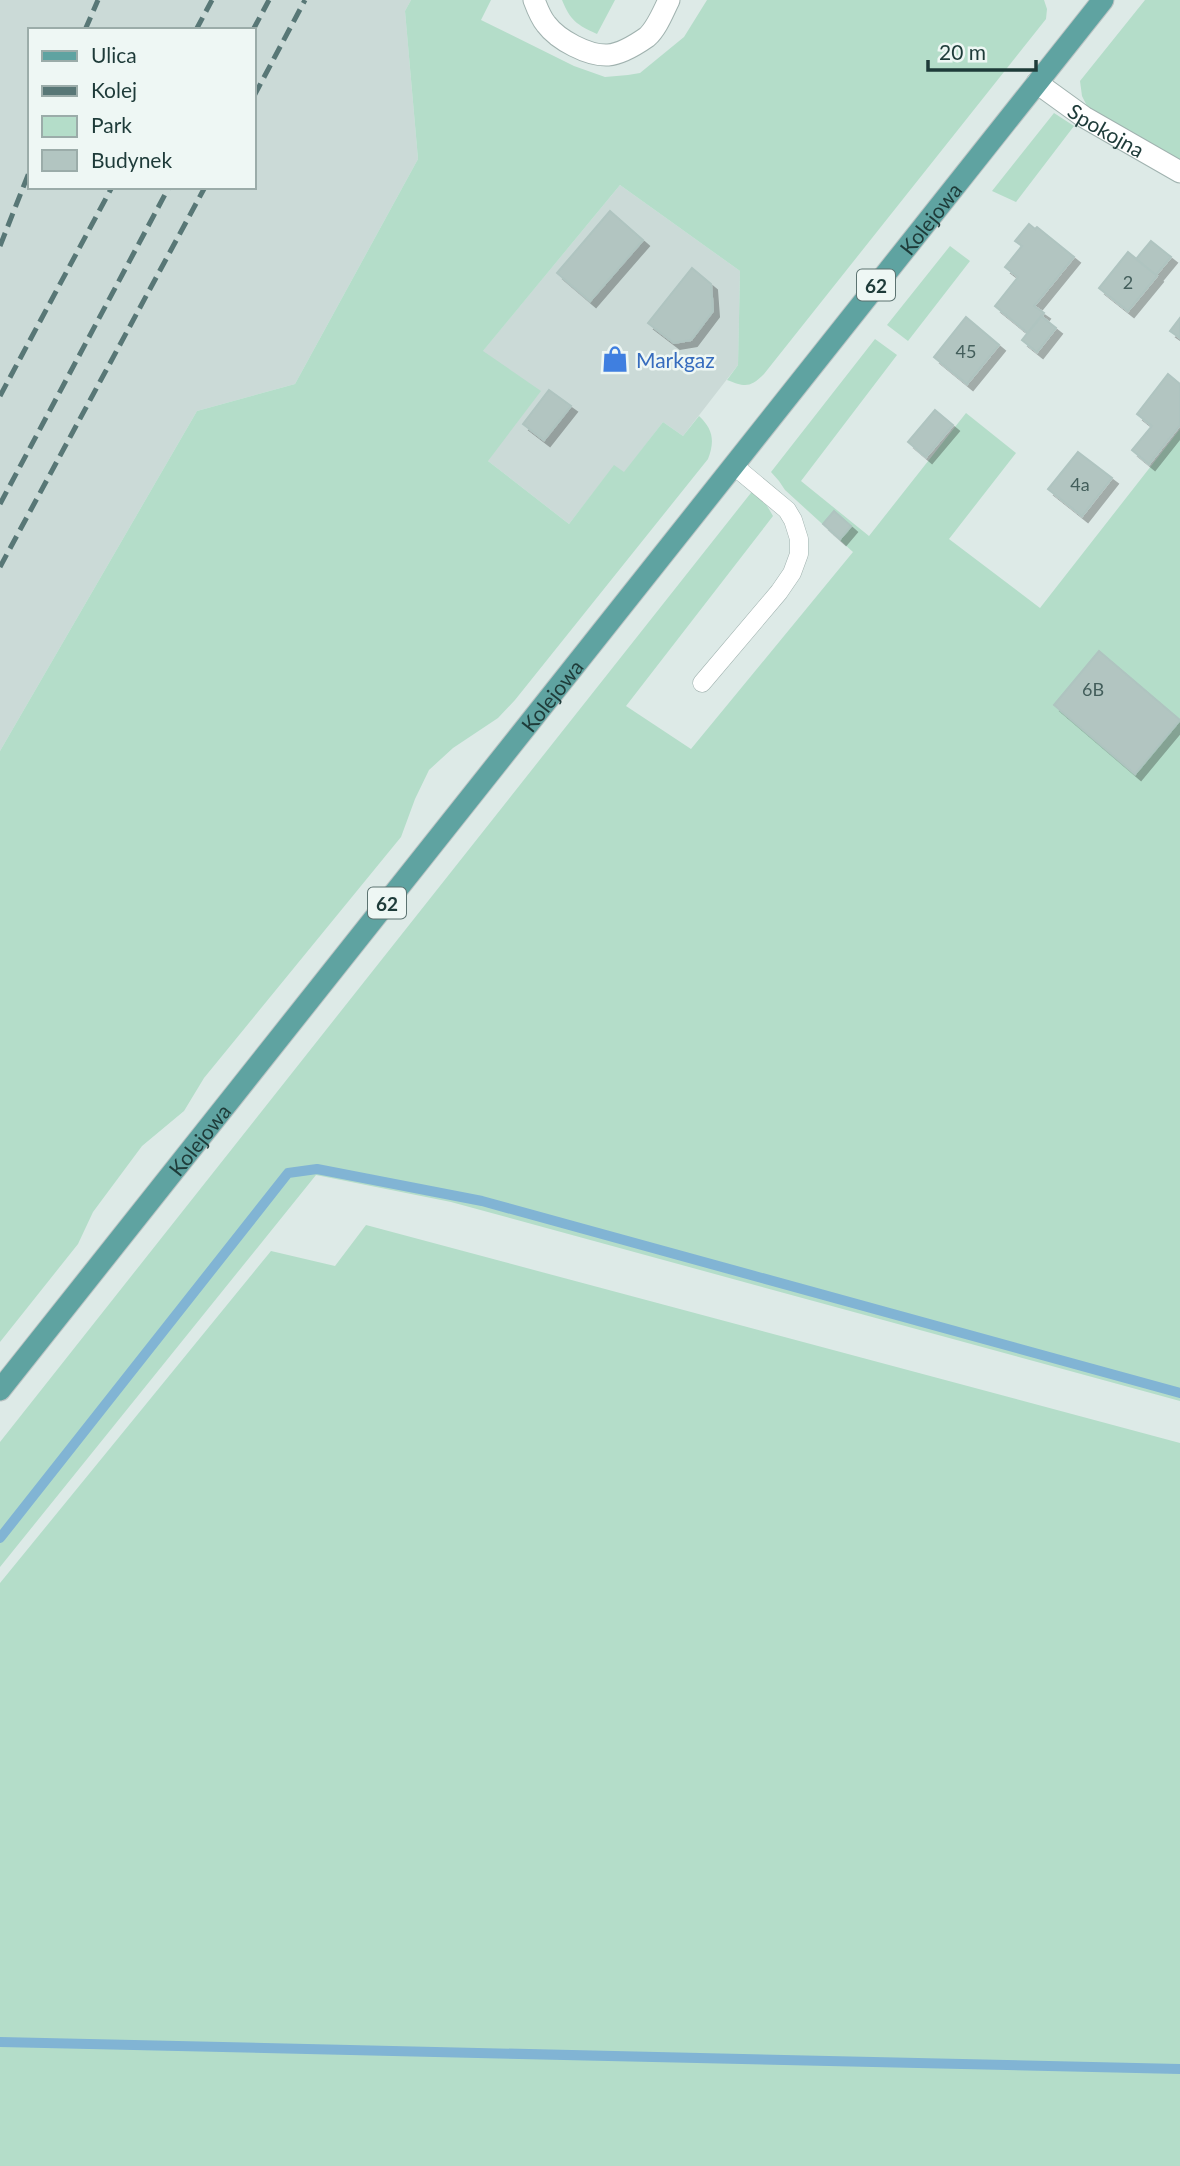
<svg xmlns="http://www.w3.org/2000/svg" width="1180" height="2166" font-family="Lato,sans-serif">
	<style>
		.built { fill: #cbdad7; fill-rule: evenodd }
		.green { fill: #b4ddc9 }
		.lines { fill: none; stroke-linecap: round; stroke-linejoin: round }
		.stream { stroke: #81b4d4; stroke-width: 10 }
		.building { fill: #b2c5c1; stroke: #afc4c0; stroke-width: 2; filter: url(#shadow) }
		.service-casing { stroke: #a0b2af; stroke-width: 19 }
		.minor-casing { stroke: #a0b2af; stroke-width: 23 }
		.primary-casing { stroke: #bcc4c4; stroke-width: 23 }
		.service { stroke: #fff; stroke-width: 18 }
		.minor { stroke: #fff; stroke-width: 21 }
		.primary { stroke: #5fa3a1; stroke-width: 21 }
		.rail { stroke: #587776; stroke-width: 5; stroke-dasharray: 14 7; stroke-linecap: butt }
		.labels { text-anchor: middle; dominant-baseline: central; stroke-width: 5; stroke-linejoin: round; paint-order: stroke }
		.number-label { font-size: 18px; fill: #435e5b }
		.shield { fill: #eef7f4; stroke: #5c7371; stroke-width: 2 }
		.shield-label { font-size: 19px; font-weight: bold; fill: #1e3b39 }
		.street-label { font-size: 21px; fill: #1e3b39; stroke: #eef7f4 }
		.shop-label { font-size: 21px; fill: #366cbe; stroke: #eef7f4; text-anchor: start }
	</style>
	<defs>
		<filter id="shadow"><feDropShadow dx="6" dy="6" stdDeviation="0" flood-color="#0004"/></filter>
	</defs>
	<rect width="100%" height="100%" fill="#ddeae7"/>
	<path class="built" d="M0,0H411L405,11L418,159L295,384L197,411L0,751ZM30,30H254V187H30Z
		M620,185L740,271L738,365L683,436L663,422L624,473L614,466L569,524L488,461L482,352Z"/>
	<path class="green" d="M411,0H491L481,20L574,66L605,77L628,75L640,73L684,37L707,0H1044L1047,9L1046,19L764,374C750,388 745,387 727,380L738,365L740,271L620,185L483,351L541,391L488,461L569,524L614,465L624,472L663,422L683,436L699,416C713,429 715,441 708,459L515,700L498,718L453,748L429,770L415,799L401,837L204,1078L184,1111L142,1146L93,1212L78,1244L0,1342V751L197,411L295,384L418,159L405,11Z
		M562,0H615L597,34C577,25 570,20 562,0Z
		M1145,0H1180V160L1088,108L1082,96L1080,81Z
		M1054,113L1074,126L1016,202L992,191Z
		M950,246L970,261L908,341L887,325Z
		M875,339L897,355L801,481L869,536L966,413L1016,453L949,539L1040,608L1180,429V1401L451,1202L316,1175L0,1567V1442L754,489L763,499L773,516L626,706L691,749L853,552L785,490L779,481L771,472Z
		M366,1225L1180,1443V2166H0V1583L271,1251L335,1266Z"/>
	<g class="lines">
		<path class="stream" d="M0,1538L288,1173L317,1169L482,1201L1180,1393
			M0,2042L1180,2069"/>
	</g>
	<path class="building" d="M610,211L643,240L590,301L557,273Z
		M1029,224L1035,229L1037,227L1074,257L1034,306L1044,313L1028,333L995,306L1018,277L1005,267L1022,246L1015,241Z
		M1151,241L1171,257L1156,275L1136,259Z
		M1128,252L1157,276L1128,311L1099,288Z
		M692,268L711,284L713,311L691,340L674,343L648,323Z
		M1041,316L1056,328L1037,352L1022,340Z
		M966,317L999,345L967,384L934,357Z
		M1180,318V338L1170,331Z
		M1168,374L1180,384V425L1149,464L1132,450L1152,426L1137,414Z
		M549,390L571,406L544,440L523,424Z
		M935,410L953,425L926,457L908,442Z
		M1078,452L1112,478L1082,516L1048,489Z
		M834,511L851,526L840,539L823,524Z
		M1099,651L1180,720L1135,774L1054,705Z"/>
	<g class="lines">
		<defs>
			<path id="service" d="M702,683L779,592L792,573L799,554V539L793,520L787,510L733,465"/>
			<g id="minor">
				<path d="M534,0C537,8 541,18 546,24C558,40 588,56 608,55C620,54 637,44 647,37C657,28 663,12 669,0"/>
				<path id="s1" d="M1037,83L1084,117L1180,172"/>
			</g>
			<g id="primary">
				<path id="s2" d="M0,1390L1103,0"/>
			</g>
		</defs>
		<use href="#service" class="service-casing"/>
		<use href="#minor" class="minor-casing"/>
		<use href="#primary" class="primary-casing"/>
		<use href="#service" class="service"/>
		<use href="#minor" class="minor"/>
		<use href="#primary" class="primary"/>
		<path class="rail" d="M85,30L98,0
			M196,30L212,0
			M253,30L269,0
			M254,96L305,0
			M0,246L30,170
			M0,396L112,187
			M0,504L169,187
			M0,567L205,187"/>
	</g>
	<defs>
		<symbol id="shop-bare" viewBox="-9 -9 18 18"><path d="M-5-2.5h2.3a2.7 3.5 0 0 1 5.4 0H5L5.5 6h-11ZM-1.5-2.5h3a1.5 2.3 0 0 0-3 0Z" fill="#3f7fe0" stroke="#eef7f4" stroke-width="2.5" paint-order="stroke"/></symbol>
	</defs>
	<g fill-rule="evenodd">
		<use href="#shop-bare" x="596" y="340" width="38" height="38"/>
	</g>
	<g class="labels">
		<g class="number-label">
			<text x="1128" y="282">2</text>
			<text x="966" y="351">45</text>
			<text x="1080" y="484">4a</text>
			<text x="1093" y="689">6B</text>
		</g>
		<g class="shield">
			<rect x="857" y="269.5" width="38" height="31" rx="5"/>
			<rect x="368" y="887.5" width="38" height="31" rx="5"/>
		</g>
		<g class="shield-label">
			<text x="876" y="285">62</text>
			<text x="387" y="903">62</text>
		</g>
		<g class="street-label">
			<text stroke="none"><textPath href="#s1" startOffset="84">Spokojna</textPath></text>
			<text stroke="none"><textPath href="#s2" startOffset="1496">Kolejowa</textPath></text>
			<text stroke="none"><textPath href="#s2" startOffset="887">Kolejowa</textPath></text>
			<text stroke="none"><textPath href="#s2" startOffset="320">Kolejowa</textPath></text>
		</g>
		<g class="shop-label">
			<text x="636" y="359">Markgaz</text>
		</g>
	</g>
	<rect x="28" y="28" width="228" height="161" fill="#eef7f4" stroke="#9baca9" stroke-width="2"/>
	<rect x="42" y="51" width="35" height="10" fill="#5fa3a1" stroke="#9baca9" stroke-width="2"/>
	<text x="91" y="63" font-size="21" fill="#1e3b39">Ulica</text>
	<rect x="42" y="86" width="35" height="10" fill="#587776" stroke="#9baca9" stroke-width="2"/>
	<text x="91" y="98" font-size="21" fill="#1e3b39">Kolej</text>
	<rect x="42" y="116" width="35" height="21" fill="#b4ddc9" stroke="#9baca9" stroke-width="2"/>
	<text x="91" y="133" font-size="21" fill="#1e3b39">Park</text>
	<rect x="42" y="150" width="35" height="21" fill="#b2c5c1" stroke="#9baca9" stroke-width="2"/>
	<text x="91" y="168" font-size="21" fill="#1e3b39">Budynek</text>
	<path d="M928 60v10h108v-10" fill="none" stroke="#1e3b39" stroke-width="3.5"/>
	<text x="939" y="60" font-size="21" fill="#1e3b39" stroke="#eef7f4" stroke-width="5" paint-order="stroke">20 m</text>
</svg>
